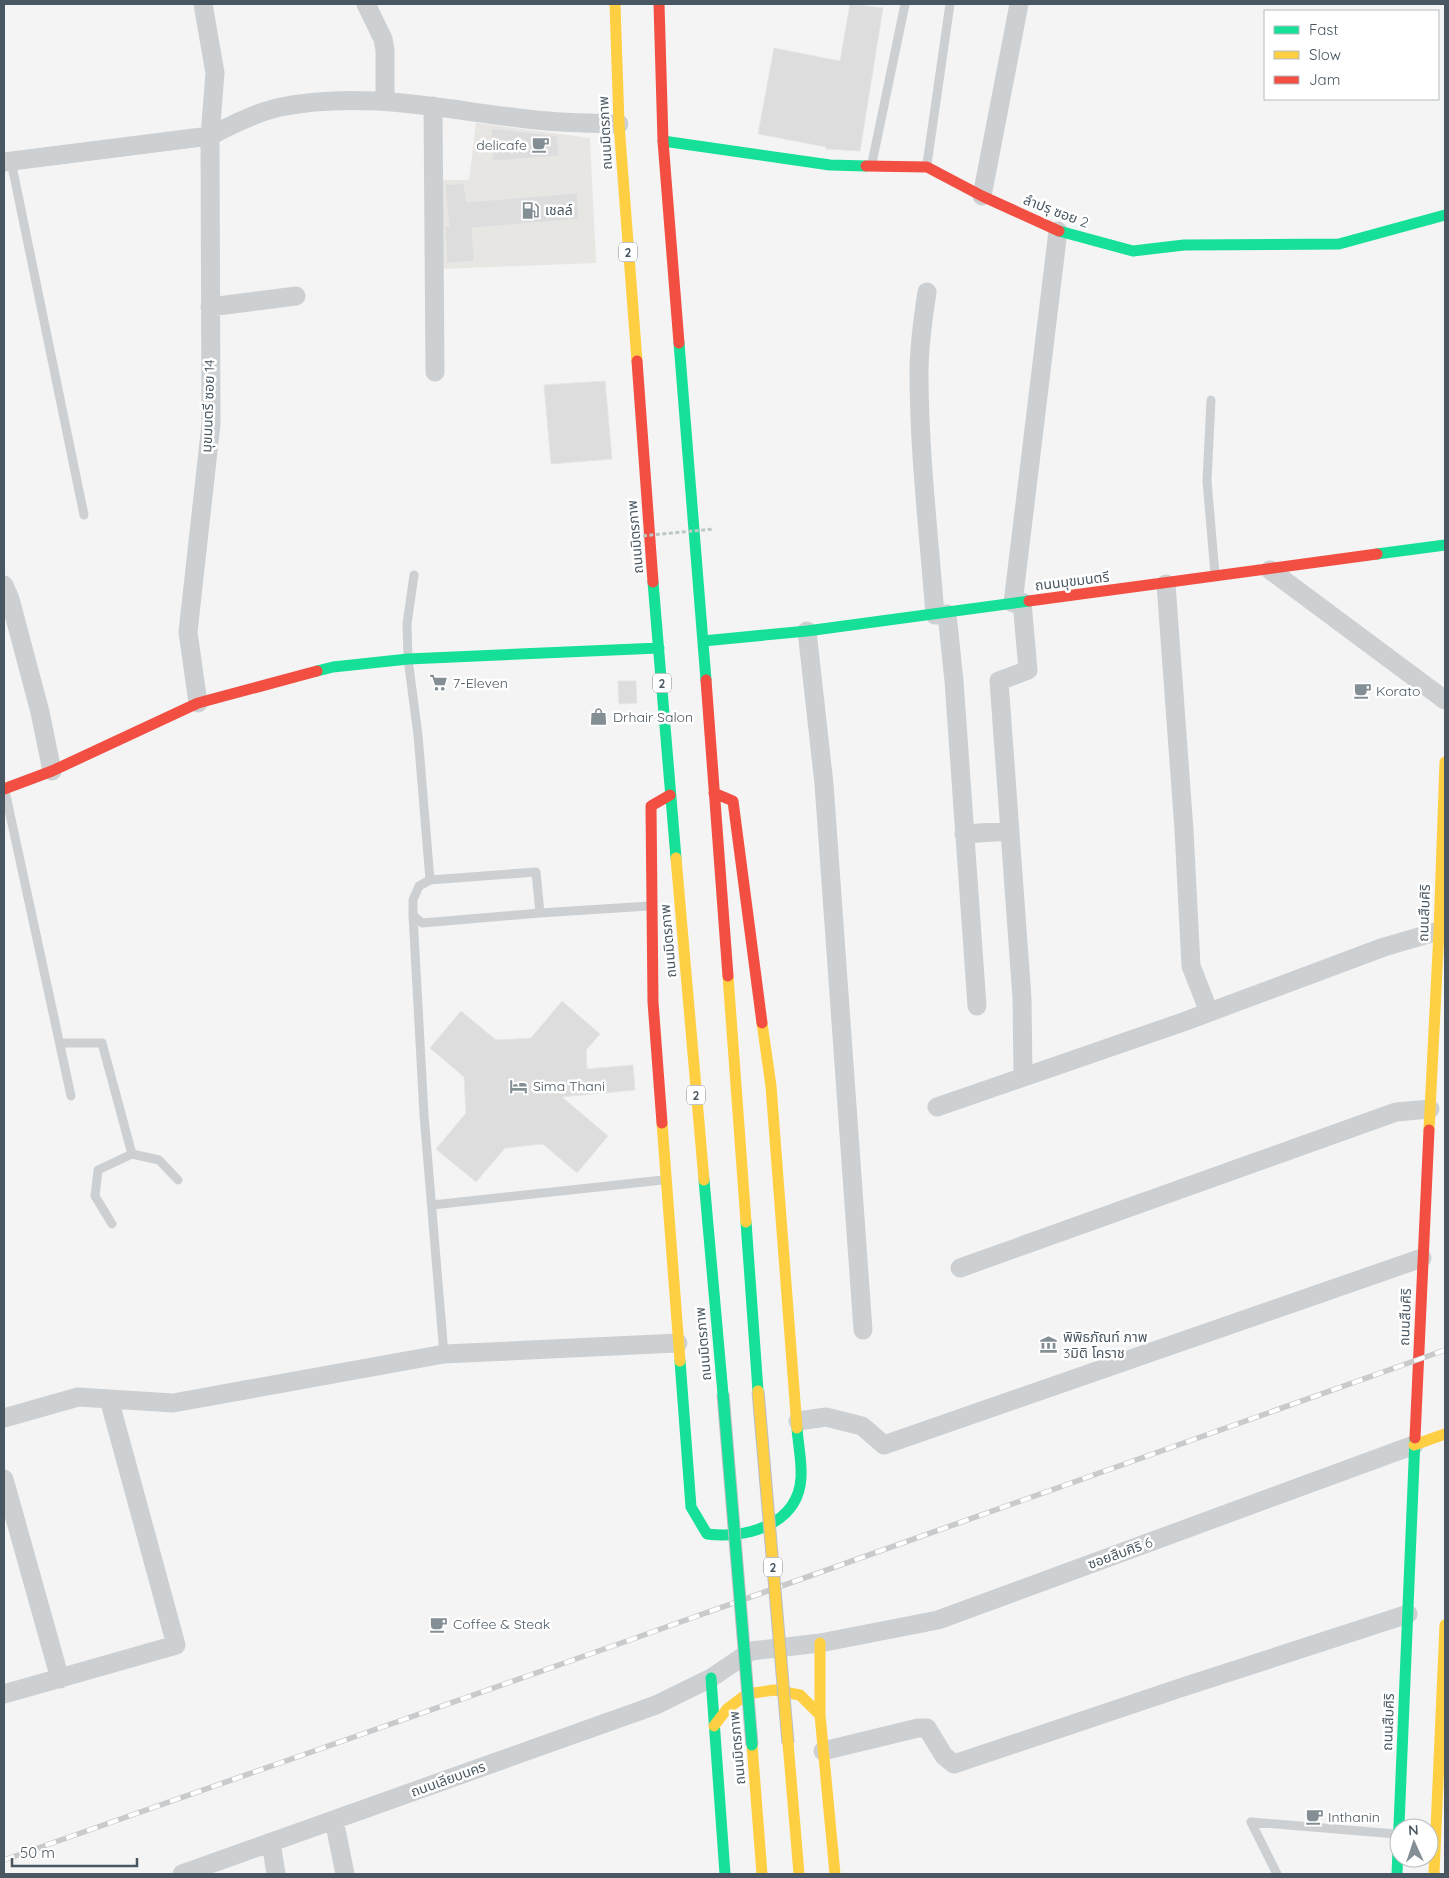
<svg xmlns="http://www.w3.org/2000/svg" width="1449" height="1878" font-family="Quicksand,'Noto Sans Thai',sans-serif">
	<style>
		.commercial { fill: #e8e6e3 }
		.building { fill: #ddddde; stroke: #e5e6e6 }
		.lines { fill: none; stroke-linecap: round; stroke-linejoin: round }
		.lane { stroke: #cdd0d3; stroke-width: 9 }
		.street { stroke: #cdd0d3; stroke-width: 19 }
		.fast { stroke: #16e098; stroke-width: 11 }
		.slow { stroke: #ffcf43; stroke-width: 11 }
		.jam { stroke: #f24e42; stroke-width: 11 }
		.rail-casing { stroke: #c8cacc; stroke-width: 5.5 }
		.rail { stroke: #fff; stroke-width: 4; stroke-dasharray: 11; stroke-linecap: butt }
		.fast-bridge-casing { stroke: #b8bec4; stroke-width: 13; stroke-linecap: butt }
		.slow-bridge-casing { stroke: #b8bec4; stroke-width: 13; stroke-linecap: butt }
		.path-bridge { stroke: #bbc8c4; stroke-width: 3; stroke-dasharray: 4 2.5; stroke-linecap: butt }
		.fast-bridge { stroke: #16e098; stroke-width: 11 }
		.slow-bridge { stroke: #ffcf43; stroke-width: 11 }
		.labels { text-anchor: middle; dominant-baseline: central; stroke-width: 5; stroke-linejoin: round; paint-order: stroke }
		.shield { fill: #fff; stroke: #7f8991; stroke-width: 1 }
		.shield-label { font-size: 12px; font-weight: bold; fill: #485762 }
		.street-label { font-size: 14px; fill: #485762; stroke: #fff }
		.poi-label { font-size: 14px; fill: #485762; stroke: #fff; text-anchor: start }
	</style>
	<rect width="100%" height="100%" fill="#f4f4f4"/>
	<path class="commercial" d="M476,123L590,138L596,263L440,269L439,180H469Z"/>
	<path class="building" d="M850,4L883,8L860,151L826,149V147L758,134L774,48L840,61Z
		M491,128L557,136L559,156L493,161Z
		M464,183L466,202L577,193L579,219L472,228L474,261L447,263L445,226H449L445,185Z
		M605,381L612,459L551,464L544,385Z
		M618,681H636L637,703L619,704Z
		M562,1001L600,1034L586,1050L587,1069L633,1065L635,1090L562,1097L608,1136L577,1173L543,1144L505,1148L476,1182L436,1149L466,1113L464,1077L430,1048L461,1011L496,1040L531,1038Z"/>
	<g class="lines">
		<path class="lane" d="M11,161L84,515
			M872,163L905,4
			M927,164L950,4
			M1211,400L1207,481L1215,574
			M414,575L407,624L408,659L418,735L430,880L536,872L540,913L649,906
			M5,791L71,1096
			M430,880L419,886L413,900V915L422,923L540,913
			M413,915L424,1115L444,1354
			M60,1043H102L132,1154L159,1160L178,1180
			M432,1205L663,1180
			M112,1224L95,1196L98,1170L132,1154
			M1251,1822L1396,1834
			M1251,1822L1277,1874"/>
		<path class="street" d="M366,4L383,39L385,50V101
			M433,106L435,372
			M4,162L210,136C229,126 260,111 281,107C363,90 446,110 527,119C557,123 589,123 619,124
			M982,196L1019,4
			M927,292C923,318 919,345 919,372C919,453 929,535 935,615
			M210,307L296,296
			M1270,570L1445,700
			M1166,584L1184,830L1191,966L1209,1012
			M4,585L10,599L40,712L52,771
			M1022,602L1028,670L999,681L1022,998L1023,1076
			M1013,603L1058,231
			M947,614L954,681L977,1006
			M807,631L824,784L863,1330
			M198,703L188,632L211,424L210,136L215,73L203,4
			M964,834L1010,831
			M937,1107L1183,1022L1384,947L1439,931
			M960,1268L1396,1112L1430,1109
			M4,1418L78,1397L173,1403L444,1354L678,1343
			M798,1421L826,1417L862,1426L884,1445L1422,1258
			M4,1479L60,1679
			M4,1694L176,1645L109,1399
			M823,1751L918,1728H927L944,1756L954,1764L1180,1688L1408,1614
			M334,1820L345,1874
			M271,1842L276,1874
			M182,1874L656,1705L711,1678L751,1651L820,1643L938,1620L1414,1445"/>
		<path class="fast" d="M663,141L830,165L866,166
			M1059,231L1133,251L1184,245L1339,244L1445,215
			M679,343L706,680
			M1377,554L1445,545
			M653,582L676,858
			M703,641L807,631L1029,601
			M317,671L333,667L408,659L659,648
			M704,1180L723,1394
			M746,1222L758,1391
			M680,1361L691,1507L707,1534C746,1539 798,1525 801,1478C802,1461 798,1444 797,1428
			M711,1678L725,1874
			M1397,1874L1415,1438"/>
		<path class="slow" d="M615,4L619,124L637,361
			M676,858L704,1180
			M728,976L746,1222
			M762,1023L771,1086L797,1428
			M662,1123L680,1361
			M1429,1130L1439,931L1445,762
			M1414,1445L1445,1434
			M820,1643V1715L835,1874
			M714,1726L727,1709L747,1694L774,1690L800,1695L820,1715
			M788,1743L799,1874
			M752,1745L762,1874
			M1434,1874L1445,1625"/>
		<path class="jam" d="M659,4L663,141L679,343
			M866,166L927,167L982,196L1059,231
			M637,361L653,582
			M1029,601L1377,554
			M706,680L728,976
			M4,789L52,771L198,703L317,671
			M714,793L733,801L762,1023
			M662,1123L653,1002L651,806L670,795
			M1415,1438L1429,1130"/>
		<defs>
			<path id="rail" d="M4,1860L627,1641L1445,1350"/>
		</defs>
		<use href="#rail" class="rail-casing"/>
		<use href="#rail" class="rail"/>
		<defs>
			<path id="fast-bridge" d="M723,1394L752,1745"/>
			<path id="slow-bridge" d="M758,1391L788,1743"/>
		</defs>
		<use href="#fast-bridge" class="fast-bridge-casing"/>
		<use href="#slow-bridge" class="slow-bridge-casing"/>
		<path class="path-bridge" d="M630,537L714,529"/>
		<use href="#fast-bridge" class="fast-bridge"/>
		<use href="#slow-bridge" class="slow-bridge"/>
	</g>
	<defs>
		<symbol id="cafe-bare" viewBox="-9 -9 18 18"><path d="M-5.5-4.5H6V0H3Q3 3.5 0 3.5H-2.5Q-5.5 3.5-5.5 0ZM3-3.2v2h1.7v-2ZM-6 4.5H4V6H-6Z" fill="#848e95" stroke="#fff" stroke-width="2.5" paint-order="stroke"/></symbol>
		<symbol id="fuel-bare" viewBox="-9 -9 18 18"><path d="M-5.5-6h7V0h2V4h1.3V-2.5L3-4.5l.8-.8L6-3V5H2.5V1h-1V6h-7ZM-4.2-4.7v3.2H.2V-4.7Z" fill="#848e95" stroke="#fff" stroke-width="2.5" paint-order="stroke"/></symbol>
		<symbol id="supermarket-bare" viewBox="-9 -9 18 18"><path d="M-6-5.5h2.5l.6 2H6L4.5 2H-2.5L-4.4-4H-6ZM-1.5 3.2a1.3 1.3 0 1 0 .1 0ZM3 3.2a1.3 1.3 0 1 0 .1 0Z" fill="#848e95" stroke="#fff" stroke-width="2.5" paint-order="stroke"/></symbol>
		<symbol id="shop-bare" viewBox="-9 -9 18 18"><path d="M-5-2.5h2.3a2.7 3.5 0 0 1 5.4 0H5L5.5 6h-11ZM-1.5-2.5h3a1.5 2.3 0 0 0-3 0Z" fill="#848e95" stroke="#fff" stroke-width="2.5" paint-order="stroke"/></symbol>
		<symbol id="hotel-bare" viewBox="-9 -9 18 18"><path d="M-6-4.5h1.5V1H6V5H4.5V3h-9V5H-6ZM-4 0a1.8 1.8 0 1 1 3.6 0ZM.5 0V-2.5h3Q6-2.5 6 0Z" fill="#848e95" stroke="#fff" stroke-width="2.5" paint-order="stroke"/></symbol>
		<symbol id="museum-bare" viewBox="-9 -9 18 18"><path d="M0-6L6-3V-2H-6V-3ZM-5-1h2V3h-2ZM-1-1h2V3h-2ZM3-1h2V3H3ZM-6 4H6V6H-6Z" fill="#848e95" stroke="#fff" stroke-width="2.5" paint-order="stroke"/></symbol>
	</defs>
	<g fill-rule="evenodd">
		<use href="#cafe-bare" x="528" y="132" width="25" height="25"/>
		<use href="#fuel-bare" x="518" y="198" width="25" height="25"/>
		<use href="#supermarket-bare" x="426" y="670" width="25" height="25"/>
		<use href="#cafe-bare" x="1350" y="678" width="25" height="25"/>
		<use href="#shop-bare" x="586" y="704" width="25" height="25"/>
		<use href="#hotel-bare" x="506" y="1074" width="25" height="25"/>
		<use href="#museum-bare" x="1036" y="1332" width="25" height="25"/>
		<use href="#cafe-bare" x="426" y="1612" width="25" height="25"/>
		<use href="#cafe-bare" x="1302" y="1804" width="25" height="25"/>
	</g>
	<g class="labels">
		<g class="shield">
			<rect x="619" y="242.5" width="18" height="19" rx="4"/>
			<rect x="653" y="673.5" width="18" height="19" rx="4"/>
			<rect x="687" y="1085.5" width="18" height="19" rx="4"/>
			<rect x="764" y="1557.5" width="18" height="19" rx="4"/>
		</g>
		<g class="shield-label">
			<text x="628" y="252">2</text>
			<text x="662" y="683">2</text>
			<text x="696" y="1095">2</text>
			<text x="773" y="1567">2</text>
		</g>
		<g class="street-label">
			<text transform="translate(605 133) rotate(-93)">ถนนมิตรภาพ</text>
			<text transform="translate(1056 211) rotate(21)">ลำปรุ ซอย 2</text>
			<text transform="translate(208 406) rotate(-88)">มุขมนตรี ซอย 14</text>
			<text transform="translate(635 537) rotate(-95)">ถนนมิตรภาพ</text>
			<text transform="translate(1072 581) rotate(-7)">ถนนมุขมนตรี</text>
			<text transform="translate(1424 913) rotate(-88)">ถนนสืบศิริ</text>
			<text transform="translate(668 941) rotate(-95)">ถนนมิตรภาพ</text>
			<text transform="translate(1405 1317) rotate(-88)">ถนนสืบศิริ</text>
			<text transform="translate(703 1344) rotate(-95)">ถนนมิตรภาพ</text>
			<text transform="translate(1120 1553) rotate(-20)">ซอยสืบศิริ 6</text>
			<text transform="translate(1388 1722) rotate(-88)">ถนนสืบศิริ</text>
			<text transform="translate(737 1748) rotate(-95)">ถนนมิตรภาพ</text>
			<text transform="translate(448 1779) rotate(-20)">ถนนเลียบนคร</text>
		</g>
		<g class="poi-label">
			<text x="527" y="145" text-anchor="end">delicafe</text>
			<text x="545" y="210">เชลล์</text>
			<text x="453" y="683">7-Eleven</text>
			<text x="1376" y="691">Korato</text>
			<text x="613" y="717">Drhair Salon</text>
			<text x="533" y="1086">Sima Thani</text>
			<text x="1063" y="1337">พิพิธภัณท์ ภาพ<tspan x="1063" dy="16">3มิติ โคราช</tspan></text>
			<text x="453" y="1624">Coffee &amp; Steak</text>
			<text x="1328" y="1817">Inthanin</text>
		</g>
	</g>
	<rect width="1449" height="1878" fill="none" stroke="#485762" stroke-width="10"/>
	<rect x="1264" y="10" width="175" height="90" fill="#ffffff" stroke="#b6bcc0"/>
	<rect x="1274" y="26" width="25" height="8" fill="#16e098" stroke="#b6bcc0"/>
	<text x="1309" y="35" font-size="15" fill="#485762">Fast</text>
	<rect x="1274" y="51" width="25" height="8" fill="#ffcf43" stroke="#b6bcc0"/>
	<text x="1309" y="60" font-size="15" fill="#485762">Slow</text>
	<rect x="1274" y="76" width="25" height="8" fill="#f24e42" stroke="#b6bcc0"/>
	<text x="1309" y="85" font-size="15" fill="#485762">Jam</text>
	<g transform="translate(1414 1843) rotate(357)"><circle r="24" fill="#ffffff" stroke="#b6bcc0"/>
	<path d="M0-4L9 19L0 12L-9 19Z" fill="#848e95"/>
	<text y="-8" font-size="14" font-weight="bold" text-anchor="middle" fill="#485762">N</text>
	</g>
	<path d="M12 1858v8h125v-8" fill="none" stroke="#485762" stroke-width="2.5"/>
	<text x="20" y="1858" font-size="15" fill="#485762" stroke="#ffffff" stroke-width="4" paint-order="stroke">50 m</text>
</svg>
